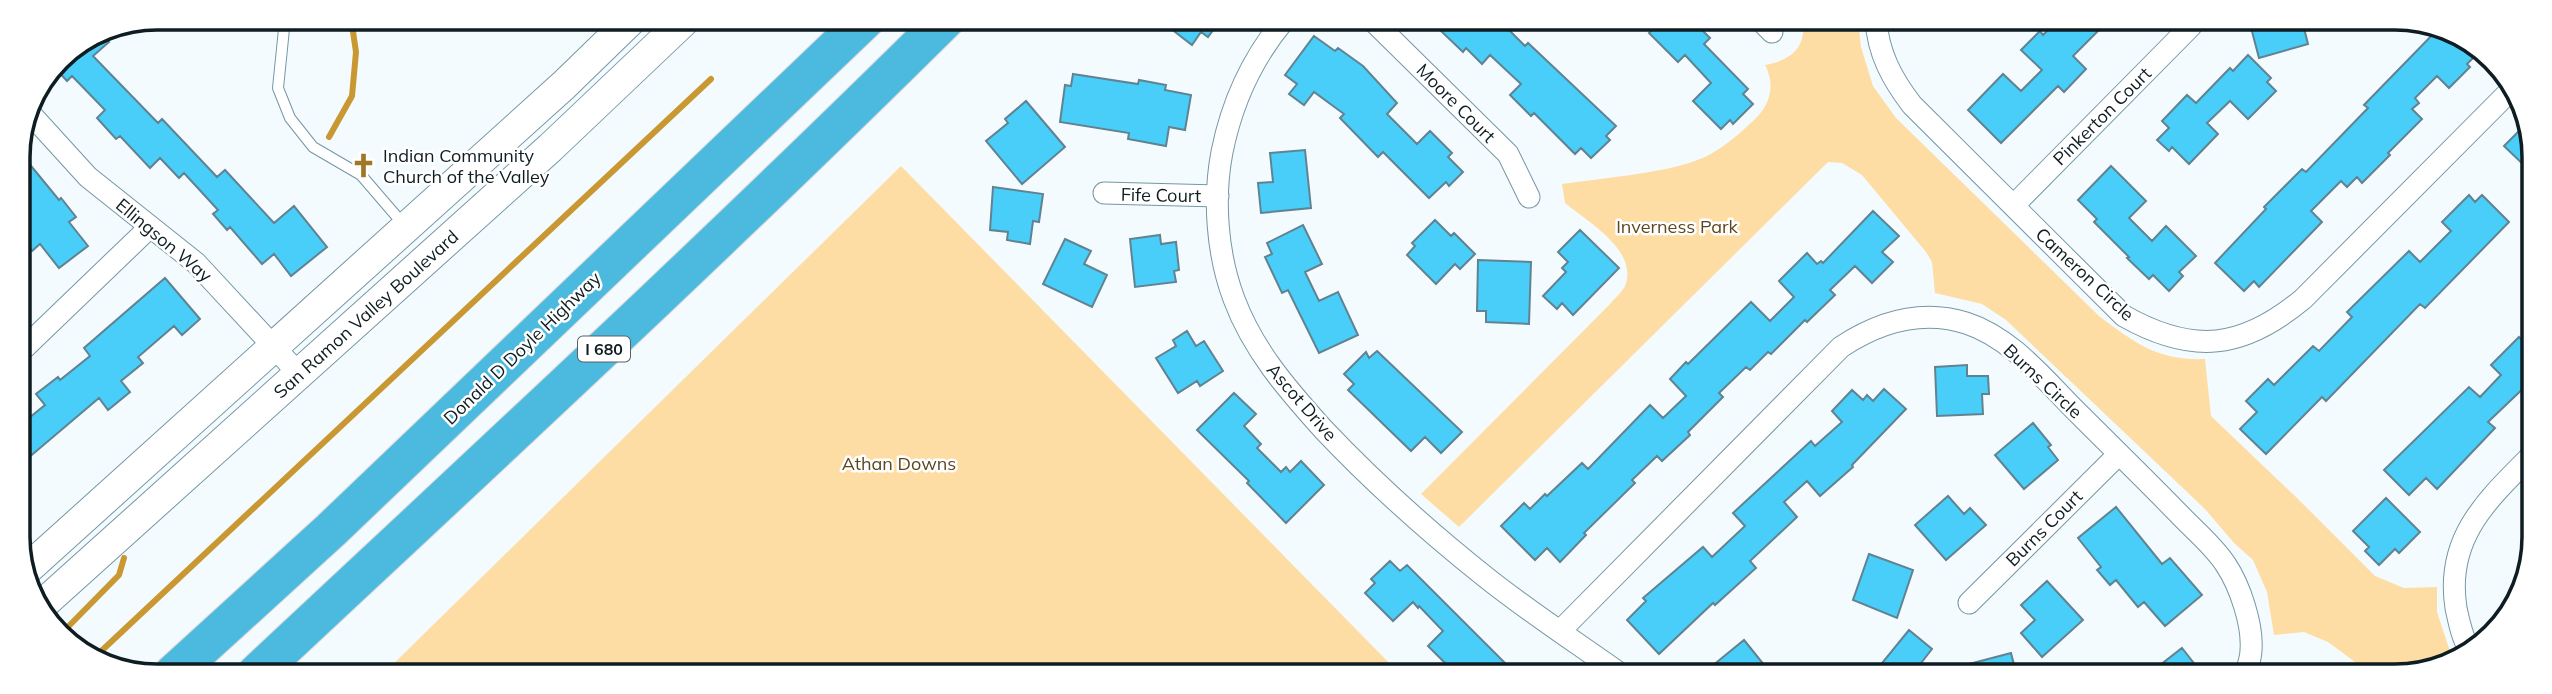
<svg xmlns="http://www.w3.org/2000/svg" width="2552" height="694" font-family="Mulish,sans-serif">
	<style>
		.green { fill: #fedda4 }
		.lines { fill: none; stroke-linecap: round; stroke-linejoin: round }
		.stream { stroke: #c99832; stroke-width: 6 }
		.building { fill: #48cef9; stroke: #608391; stroke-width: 2 }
		.lane-casing { stroke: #7497a5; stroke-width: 12 }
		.street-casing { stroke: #7497a5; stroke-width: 23 }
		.secondary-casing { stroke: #7497a5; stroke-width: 32 }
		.highway-casing { stroke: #d4d6d7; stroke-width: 40 }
		.lane { stroke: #fff; stroke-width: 10 }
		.street { stroke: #fff; stroke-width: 21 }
		.secondary { stroke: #fff; stroke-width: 30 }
		.highway { stroke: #4cbadf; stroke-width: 38 }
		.labels { text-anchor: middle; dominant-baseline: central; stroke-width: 5; stroke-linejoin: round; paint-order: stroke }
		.shield { fill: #fff; stroke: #566164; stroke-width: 2 }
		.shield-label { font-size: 16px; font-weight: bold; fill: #0e1d22 }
		.street-label { font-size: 18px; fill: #0e1d22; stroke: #fff }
		.poi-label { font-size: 18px; fill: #0e1d22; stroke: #fff; text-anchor: start }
		.park-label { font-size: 18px; fill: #5c471f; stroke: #fff }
		.rim { fill: none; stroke: #0e1d22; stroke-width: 3.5 }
	</style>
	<rect width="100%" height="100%" fill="#f4fbfe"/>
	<path class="green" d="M1803,20H1858L1861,47L1873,86L1896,118L2099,316C2135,343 2158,361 2205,359L2211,416L2297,498L2375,576L2404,588L2437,587V612L2452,657L2404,676H2374L2328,642L2304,632L2274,635L2267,592L2253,560L2234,543L2205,509L2006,320L1982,304L1935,293L1932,262L1926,252L1862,175L1842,163L1828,162L1459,527L1421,494L1611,303C1615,298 1623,291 1625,286C1639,251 1588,222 1565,203L1562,184C1602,178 1670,173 1705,157C1723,148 1738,135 1752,122C1770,106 1776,86 1765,65C1792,60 1806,48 1803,20Z
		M901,166L1401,675L383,674Z"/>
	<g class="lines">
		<path class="stream" d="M329,137L352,96L356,52L351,18
			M59,636L119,575L124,558
			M96,656L711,79"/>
	</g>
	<path class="building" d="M1177,19H1221L1208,37L1201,32L1192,45L1170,28Z
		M1453,19H1498L1525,46L1528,43L1616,126L1606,136L1610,140L1591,158L1581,148L1575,154L1534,113L1531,116L1510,95L1521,84L1490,55L1482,64L1466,48L1463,52L1441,31Z
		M1662,19H1691L1710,38L1704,44L1748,89L1743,94L1753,104L1733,124L1730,120L1721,129L1693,101L1711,83L1685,55L1678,62L1649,33Z
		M2058,20H2109L2073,56L2086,69L2064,92L2058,86L2001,143L1968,110L2003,74L2021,91L2042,70L2021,50L2040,31L2043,35Z
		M2249,20H2302L2308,44L2259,58Z
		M2438,29L2480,51L2467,64L2470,67L2449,88L2437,76L2415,98L2419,103L2412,109L2422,119L2388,153L2390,155L2362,183L2357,177L2347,187L2341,181L2311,211L2322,222L2259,287L2254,281L2244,291L2215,263L2266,209L2264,207L2302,169L2306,172L2368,108L2364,105Z
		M99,31L109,42L93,56L158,123L162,119L217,177L225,170L274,223L294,206L327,247L291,276L274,254L262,264L230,227L227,230L213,214L218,210L184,173L179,178L160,158L150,168L120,136L116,139L97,118L105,110L72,76L67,81L53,66L59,58Z
		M1314,36L1335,51L1338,48L1363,66L1397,103L1387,114L1417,144L1430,131L1452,153L1448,157L1463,172L1449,186L1446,182L1429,198L1383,152L1378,157L1340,118L1344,114L1314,92L1304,105L1289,94L1297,84L1285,75Z
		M2248,55L2271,78L2267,82L2276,91L2248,119L2230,101L2207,123L2218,134L2189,164L2172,147L2169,151L2157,140L2169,128L2162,121L2187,95L2196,103L2230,68L2233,71Z
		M1073,74L1138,84L1139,80L1166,85L1165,90L1191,95L1185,130L1169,127L1166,146L1128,139L1129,133L1060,122L1065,85L1071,86Z
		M1026,101L1065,147L1022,184L986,141L1008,123L1005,119Z
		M2528,122L2532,129V173L2504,146Z
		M18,150L59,200L61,198L76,217L69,222L88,246L59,268L40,244L32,251L18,233Z
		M1305,150L1311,208L1261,213L1258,183L1273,182L1270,153Z
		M2111,166L2146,201L2129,218L2152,241L2166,226L2196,256L2179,272L2183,276L2169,291L2153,275L2149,279L2127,258L2129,257L2094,222L2097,219L2078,200Z
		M993,187L1043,194L1039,222L1033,221L1030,244L1007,240L1008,232L990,230Z
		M2469,195L2475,202L2482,195L2509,222L2425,308L2420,304L2326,401L2322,397L2266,454L2240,429L2257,412L2246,401L2268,379L2274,385L2313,346L2319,351L2352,317L2347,312L2409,251L2420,262L2451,231L2442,222Z
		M1873,211L1899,236L1882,252L1893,262L1872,283L1855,266L1830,290L1835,295L1807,322L1805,320L1771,354L1768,352L1750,370L1746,367L1719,393L1723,397L1688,432L1690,435L1662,461L1657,456L1632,480L1635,483L1584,533L1586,535L1560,562L1547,548L1535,560L1501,526L1524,503L1530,509L1545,494L1547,496L1582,463L1588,469L1650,405L1663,418L1686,396L1670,379L1686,362L1688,364L1751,302L1770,321L1794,297L1779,281L1807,253L1817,264L1821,261L1823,263Z
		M1435,220L1451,236L1454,233L1475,254L1460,269L1455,264L1436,284L1407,255L1415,246L1412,243Z
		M1303,225L1322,264L1305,272L1319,301L1338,292L1358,335L1319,353L1288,290L1282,293L1265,257L1272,254L1267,243Z
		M1580,230L1619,268L1573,315L1562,303L1557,309L1543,296L1566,272L1562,268L1568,262L1558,252Z
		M1160,235L1161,244L1176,242L1179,270L1174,271L1176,282L1135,287L1130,239Z
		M1065,239L1091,251L1084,264L1107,275L1092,307L1043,284Z
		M1478,260L1531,262L1529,324L1486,322V311H1477Z
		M165,278L200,319L182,335L174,326L138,357L143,363L121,381L130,392L108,410L99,398L20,465L19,426L45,405L36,394L58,377L60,380L90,356L84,348Z
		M1187,331L1196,346L1204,341L1223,371L1200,386L1197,381L1178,393L1156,358L1176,346L1173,340Z
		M2519,337L2532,349V380L2488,422L2495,428L2437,489L2426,478L2409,495L2384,470L2469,387L2480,397L2501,375L2491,365Z
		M1377,351L1462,432L1441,453L1425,437L1411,451L1348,390L1354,384L1344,374L1366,352L1369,358Z
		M1967,365V376H1988L1989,394H1982L1983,414L1937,416L1935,367Z
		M1884,389L1906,409L1852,465L1853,467L1820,496L1807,481L1784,502L1797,517L1750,561L1756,568L1715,605L1713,603L1659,654L1627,620L1646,601L1643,598L1703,547L1712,557L1745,526L1733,513L1811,441L1815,446L1842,422L1832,411L1852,390L1863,400L1867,395L1873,401Z
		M1234,393L1256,414L1244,426L1261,444L1257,448L1281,472L1286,467L1290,472L1301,461L1324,485L1286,523L1247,483L1249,481L1197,430Z
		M2033,423L2051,445L2048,447L2058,460L2024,489L1995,455Z
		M1948,496L1964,514L1970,508L1986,525L1946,560L1915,525Z
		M2386,498L2420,532L2399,553L2395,549L2379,565L2365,551L2369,547L2353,531Z
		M2116,507L2162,564L2170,558L2202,595L2165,626L2144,602L2138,607L2116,580L2110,585L2097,570L2101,567L2078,538Z
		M1869,554L1913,570L1897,618L1853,600Z
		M1390,561L1400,571L1407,565L1517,675H1457L1428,646L1443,631L1419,606L1418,608L1413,602L1393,621L1365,593L1375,583L1371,579Z
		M2047,581L2083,620L2042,657L2021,633L2035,620L2021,605Z
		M1909,630L1932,649L1911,676H1888L1878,668Z
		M1744,640L1773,676L1720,675L1712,666Z
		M2182,648L2204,676H2146Z
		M2011,653L2017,676H1946V670Z"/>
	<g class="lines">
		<defs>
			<path id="lane" d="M282,18L284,29L278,88L290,118L313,147L361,175L404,225"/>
			<path id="street" d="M1285,19C1252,58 1232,102 1222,152C1213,199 1217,254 1234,299C1253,350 1287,389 1323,429C1374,483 1430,533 1488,579C1531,613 1577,643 1622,675
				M1371,19L1508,154L1529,197
				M1759,19L1772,32
				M1876,20C1878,53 1892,79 1912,105L2124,316C2193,355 2243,349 2303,299L2511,90
				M27,110L88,177L196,263L299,374
				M1104,193L1218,196
				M2014,205L2191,26
				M19,353L150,227
				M1969,603L2119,454
				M1560,631L1841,347C1879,322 1921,309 1966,323C2013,338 2047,383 2081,416C2114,449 2147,481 2179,514C2194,530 2214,546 2226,565C2240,586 2253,625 2251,650C2251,659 2247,668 2245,676
				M2469,649C2462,637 2459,622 2456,608C2445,538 2487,500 2532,455"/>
			<path id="secondary" d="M24,572L564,85L633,18
				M42,605L550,148L687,18"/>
			<path id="highway" d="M173,674L331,530L867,18
				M256,674C488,457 721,242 947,18"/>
		</defs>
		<use href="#lane" class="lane-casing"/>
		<use href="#street" class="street-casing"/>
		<use href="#secondary" class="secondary-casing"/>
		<use href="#highway" class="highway-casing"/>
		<use href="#lane" class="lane"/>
		<use href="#street" class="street"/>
		<use href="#secondary" class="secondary"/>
		<use href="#highway" class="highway"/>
	</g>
	<defs>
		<symbol id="church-bare" viewBox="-9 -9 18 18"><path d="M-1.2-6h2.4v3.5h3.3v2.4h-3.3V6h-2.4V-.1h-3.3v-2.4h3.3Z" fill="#9f7725" stroke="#fff" stroke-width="2.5" paint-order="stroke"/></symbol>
	</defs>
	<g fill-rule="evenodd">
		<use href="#church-bare" x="346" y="148" width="35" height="35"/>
	</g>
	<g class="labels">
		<rect class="shield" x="578" y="336.5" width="52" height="25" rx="5"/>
		<g class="shield-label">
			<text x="604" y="349">I 680</text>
		</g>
		<g class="street-label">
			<text transform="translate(1456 103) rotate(45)">Moore Court</text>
			<text transform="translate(2102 116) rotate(-45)">Pinkerton Court</text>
			<text transform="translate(1161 195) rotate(1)">Fife Court</text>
			<text transform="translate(164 240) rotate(40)">Ellingson Way</text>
			<text transform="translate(2085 274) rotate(43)">Cameron Circle</text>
			<text transform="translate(366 314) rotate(-42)">San Ramon Valley Boulevard</text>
			<text transform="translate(522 348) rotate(-44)">Donald D Doyle Highway</text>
			<text transform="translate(2043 381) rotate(43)">Burns Circle</text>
			<text transform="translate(1302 402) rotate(49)">Ascot Drive</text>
			<text transform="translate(2044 528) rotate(-45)">Burns Court</text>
		</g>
		<g class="poi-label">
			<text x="383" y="155">Indian Community<tspan x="383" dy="21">Church of the Valley</tspan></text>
		</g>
		<g class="park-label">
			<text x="1677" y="226">Inverness Park</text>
			<text x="899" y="463">Athan Downs</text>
		</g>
	</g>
	<path d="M0 0H2552V694H0ZM157 30H2395A127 127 0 0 1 2522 157V537A127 127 0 0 1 2395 664H157A127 127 0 0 1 30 537V157A127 127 0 0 1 157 30Z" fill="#fff" fill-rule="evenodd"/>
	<path class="rim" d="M157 30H2395A127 127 0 0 1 2522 157V537A127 127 0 0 1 2395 664H157A127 127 0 0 1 30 537V157A127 127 0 0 1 157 30Z"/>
</svg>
